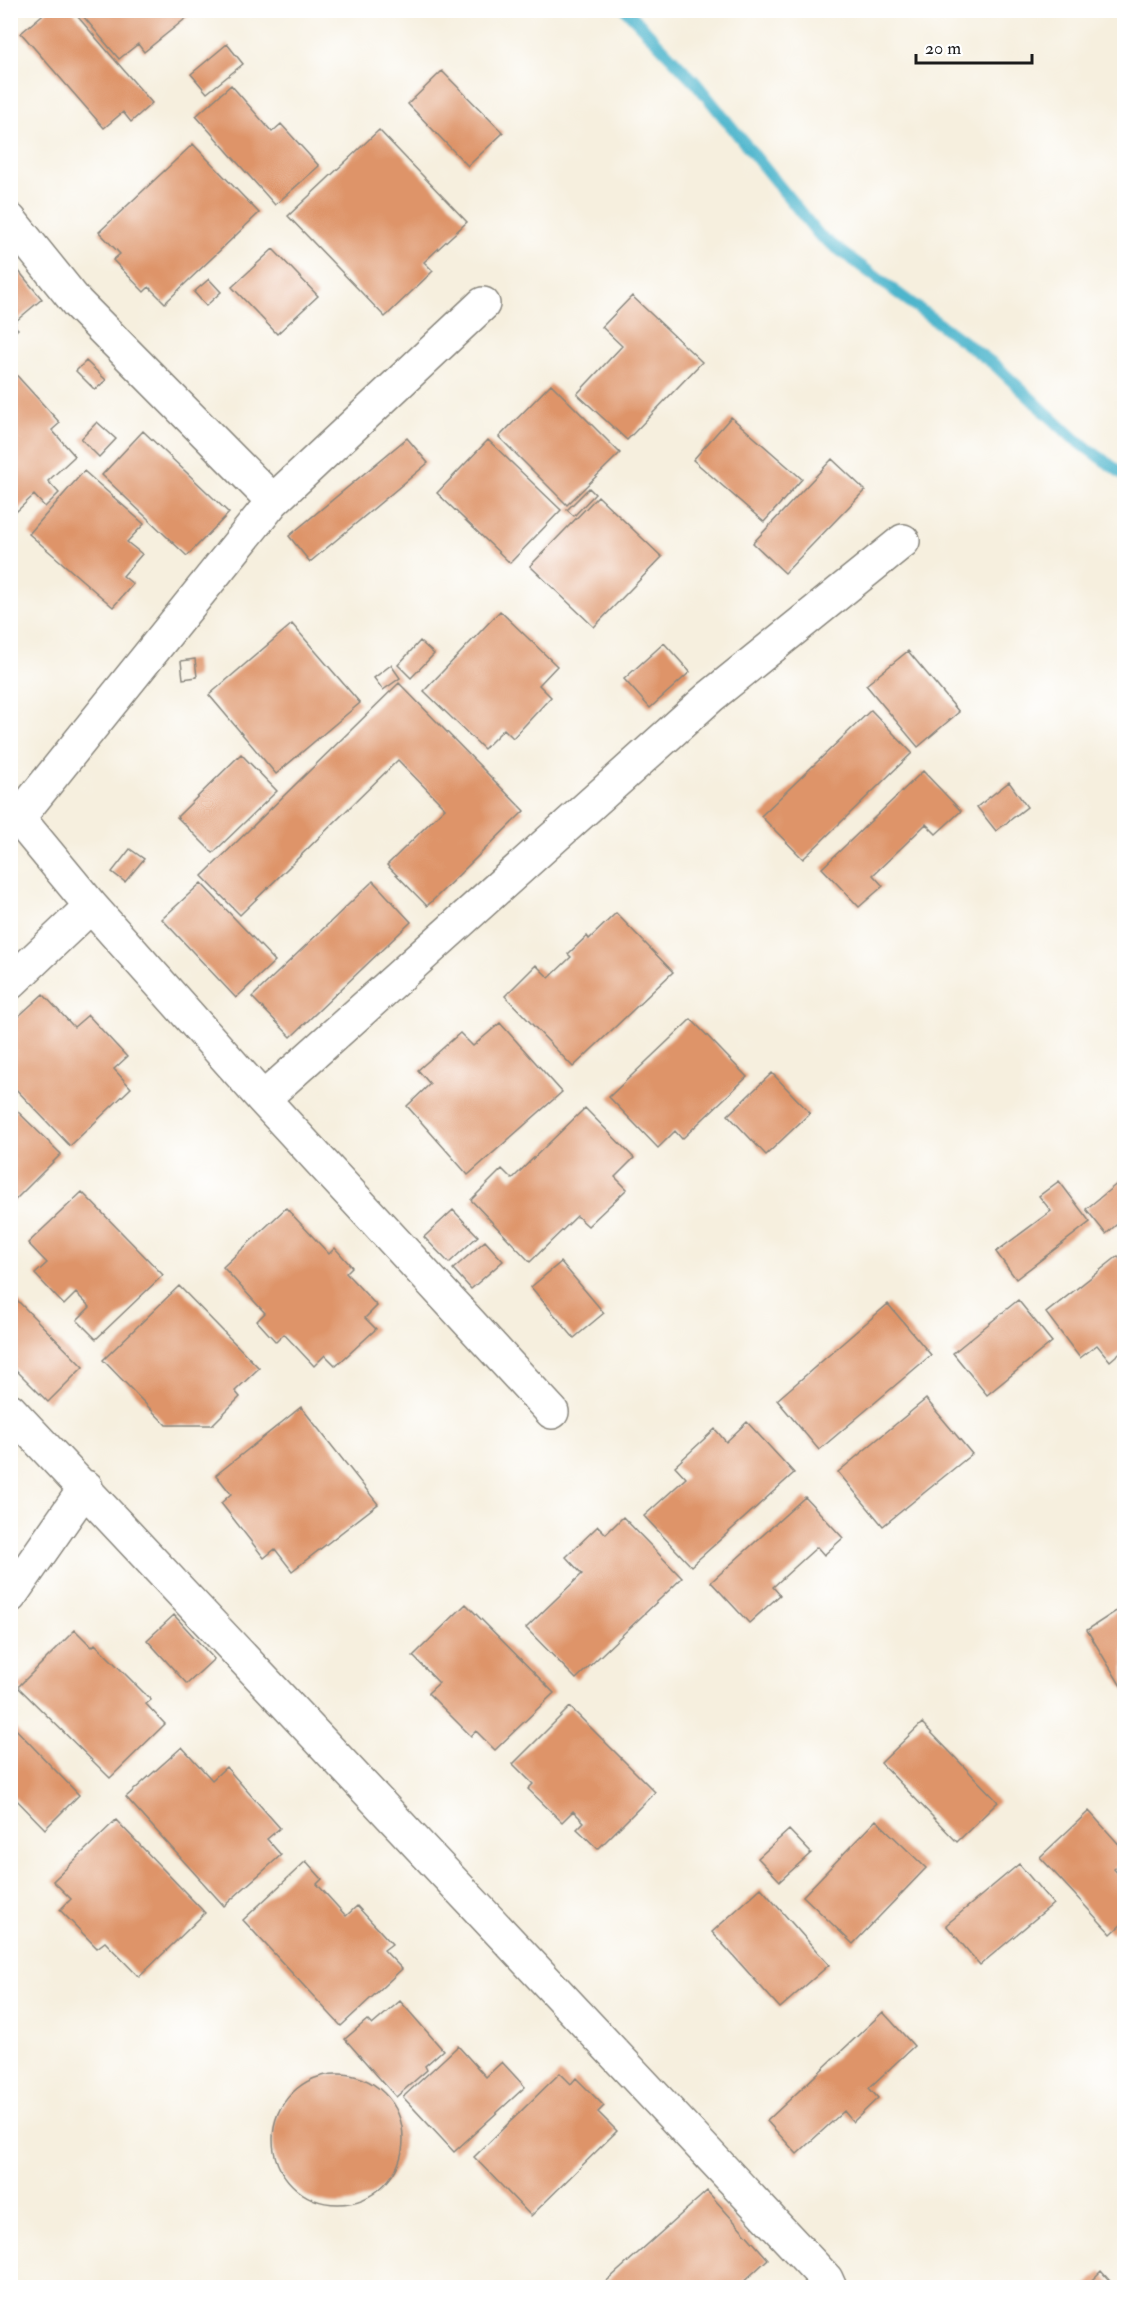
<svg xmlns="http://www.w3.org/2000/svg" width="1135" height="2298" font-family="'IM FELL Double Pica',serif">
	<style>
		.lines { fill: none; stroke-linecap: round; stroke-linejoin: round }
		.stream { stroke: #4eb5cc; stroke-width: 12 }
		.building { fill: #de9469 }
		.street-casing { stroke: #89867d; stroke-width: 36 }
		.street { stroke: #fff; stroke-width: 33 }
	</style>
	<rect width="100%" height="100%" fill="#fff"/>
	<filter id="ink" filterUnits="userSpaceOnUse"><feTurbulence type="fractalNoise" baseFrequency=".0167" numOctaves="2"/><feDisplacementMap in="SourceGraphic" scale="12" xChannelSelector="R" yChannelSelector="G"/><feConvolveMatrix kernelMatrix="1 2 1 2 8 2 1 2 1" color-interpolation-filters="sRGB"/></filter>
	<filter id="wash" filterUnits="userSpaceOnUse"><feTurbulence type="fractalNoise" baseFrequency=".008" numOctaves="4" result="noise"/><feDisplacementMap in="SourceGraphic" scale="24" xChannelSelector="R" yChannelSelector="G"/><feGaussianBlur stdDeviation="1.35" result="paint"/><feColorMatrix in="noise" values="0 0 0 0 0 0 0 0 0 0 0 0 0 0 0 0 0 1.4 0 .05"/><feComposite in="paint" operator="in"/></filter>
	<g filter="url(#wash)">
		<rect width="100%" height="100%" fill="#f6efde"/>
		<g class="lines">
			<path class="stream" d="M626,10L695,82L819,235L995,365L1073,438L1124,475"/>
		</g>
		<g id="blocks">
			<path class="building" d="M48,10H72L152,103L131,122L123,112L104,128L21,33Z
				M78,10H186L190,15L144,52L138,44L119,59Z
				M227,44L243,64L207,93L191,74Z
				M442,71L503,133L468,166L408,104Z
				M231,85L272,132L281,124L319,166L275,205L196,116Z
				M379,130L467,222L424,262L433,271L385,317L288,216Z
				M193,144L259,213L165,303L149,287L144,292L113,260L120,254L99,232Z
				M273,249L318,296L277,334L232,287Z
				M12,263L42,299L16,321L10,314Z
				M209,279L221,292L206,306L194,292Z
				M632,296L702,362L627,440L577,394L622,346L602,327Z
				M10,322L18,329L10,336Z
				M86,361L106,380L95,390L76,371Z
				M10,368L60,423L52,430L75,456L48,481L59,493L45,507L34,495L17,511L10,504Z
				M551,384L620,453L567,505L499,437Z
				M731,417L802,479L764,522L693,460Z
				M97,422L116,439L99,457L81,439Z
				M143,431L229,513L187,556L102,475Z
				M407,438L428,463L310,562L289,536Z
				M488,440L561,510L510,563L437,493Z
				M832,459L865,490L785,573L753,543Z
				M84,471L144,524L127,542L142,554L123,576L133,584L113,607L29,534Z
				M589,488L595,494L574,516L567,510Z
				M598,496L662,557L594,627L530,566Z
				M500,611L557,666L539,685L551,697L513,738L504,729L484,749L424,691Z
				M292,624L360,703L276,774L209,695Z
				M420,641L434,654L411,678L398,665Z
				M664,643L690,672L650,708L624,679Z
				M908,651L959,712L918,747L866,685Z
				M195,659L197,677L183,679L181,661Z
				M391,665L400,678L383,690L374,678Z
				M399,683L524,811L427,906L387,865L445,808L398,760L240,915L202,876Z
				M871,710L912,753L803,859L761,816Z
				M241,754L277,791L213,853L177,817Z
				M923,771L961,811L936,834L926,824L873,875L883,886L859,907L822,868Z
				M1009,782L1027,807L996,831L977,807Z
				M130,849L144,859L125,882L112,872Z
				M373,881L411,922L291,1037L252,997Z
				M201,883L275,961L236,998L162,919Z
				M616,913L673,972L573,1067L505,996L536,965L549,978L571,957L568,954L587,936L589,939Z
				M43,994L74,1027L88,1015L127,1057L114,1069L131,1088L70,1146L10,1083V1024Z
				M691,1019L747,1077L682,1139L675,1131L658,1148L609,1097Z
				M500,1023L562,1092L468,1175L407,1106L430,1084L418,1070L460,1033L473,1046Z
				M772,1073L810,1113L766,1155L728,1115Z
				M10,1104L61,1154L10,1205Z
				M585,1108L634,1158L615,1177L627,1189L588,1226L577,1216L530,1262L471,1200L502,1169L512,1179Z
				M1124,1178V1218L1106,1234L1086,1209Z
				M1059,1181L1090,1222L1016,1279L996,1252L1051,1211L1039,1196Z
				M82,1192L163,1275L96,1339L77,1320L90,1307L76,1293L64,1305L35,1274L47,1263L28,1243Z
				M286,1208L329,1254L335,1248L352,1267L346,1273L377,1306L365,1318L376,1329L336,1366L325,1355L314,1366L284,1334L276,1342L257,1321L265,1313L223,1267Z
				M453,1210L478,1236L449,1263L424,1237Z
				M485,1241L503,1261L471,1289L453,1269Z
				M1118,1256L1124,1265V1349L1110,1361L1097,1345L1080,1358L1046,1313Z
				M561,1262L604,1313L574,1338L531,1287Z
				M179,1286L259,1368L235,1391L240,1397L212,1425H166L103,1360Z
				M10,1293L83,1367L48,1402L10,1364Z
				M1018,1300L1052,1342L987,1395L953,1353Z
				M888,1304L931,1355L819,1450L777,1400Z
				M926,1399L972,1454L883,1526L838,1472Z
				M301,1407L378,1504L292,1571L275,1549L264,1558L221,1503L231,1494L216,1475Z
				M747,1422L794,1473L691,1566L644,1516L686,1478L675,1466L715,1429L726,1442Z
				M805,1497L843,1538L824,1555L817,1547L773,1587L780,1595L749,1623L711,1582Z
				M623,1517L682,1578L576,1679L526,1628L582,1574L566,1557L598,1526L606,1534Z
				M466,1604L554,1693L495,1750L476,1731L471,1736L428,1693L439,1683L413,1656Z
				M1124,1606V1691L1087,1630Z
				M174,1615L214,1659L187,1684L147,1640Z
				M75,1630L92,1647L95,1644L151,1700L146,1704L165,1724L110,1778L18,1687Z
				M570,1707L655,1792L598,1849L577,1829L584,1822L573,1811L562,1822L528,1789L533,1784L513,1764Z
				M10,1723L79,1795L45,1829L10,1793Z
				M922,1723L998,1802L957,1842L881,1763Z
				M182,1747L212,1780L226,1767L280,1828L267,1839L281,1855L224,1906L126,1797Z
				M1089,1811L1124,1850V1860L1114,1869L1124,1881V1922L1111,1934L1040,1857Z
				M116,1820L205,1913L139,1977L105,1942L97,1948L60,1910L71,1899L53,1881Z
				M876,1820L926,1868L853,1944L803,1896Z
				M789,1830L811,1853L780,1881L758,1858Z
				M306,1861L322,1879L317,1884L346,1916L357,1906L392,1944L384,1950L402,1969L341,2026L243,1920Z
				M1019,1864L1053,1904L980,1965L946,1925Z
				M761,1888L829,1965L780,2008L712,1932Z
				M400,2001L443,2050L425,2066L427,2070L396,2097L345,2039L367,2020L372,2025Z
				M883,2012L914,2046L869,2088L878,2098L853,2122L844,2111L797,2154L767,2121Z
				M458,2046L486,2077L502,2062L525,2087L454,2152L403,2097Z
				M560,2073L571,2084L576,2078L604,2106L598,2112L617,2131L531,2216L474,2157Z
				M273 2139a65 65 0 1 1 130 0a65 65 0 1 1-130 0Z
				M707,2191L768,2259L737,2288H599Z
				M1101,2271L1116,2288H1084Z"/>
		</g>
	</g>
	<g filter="url(#ink)">
		<use href="#blocks" fill-opacity="0" stroke="#89867d" stroke-width="1.5"/>
		<g class="lines">
			<defs>
				<path id="street" d="M10,220L77,303L273,501
					M10,808L91,906L263,1099L552,1412
					M19,817L273,501L483,304
					M10,983L91,906
					M263,1099L710,697L903,541
					M10,1410L826,2279L830,2288
					M10,1596L86,1487"/>
			</defs>
			<use href="#street" class="street-casing"/>
			<use href="#street" class="street"/>
		</g>
	</g>
	<rect width="1135" height="2298" fill="none" stroke="#fff" stroke-width="36"/>
	<path d="M916 54v9h116v-9" fill="none" stroke="#1c1c1c" stroke-width="3"/>
	<text x="925" y="54" font-size="18" fill="#1c1c1c" stroke="#ffffff" stroke-width="4.5" paint-order="stroke">20 m</text>
</svg>
